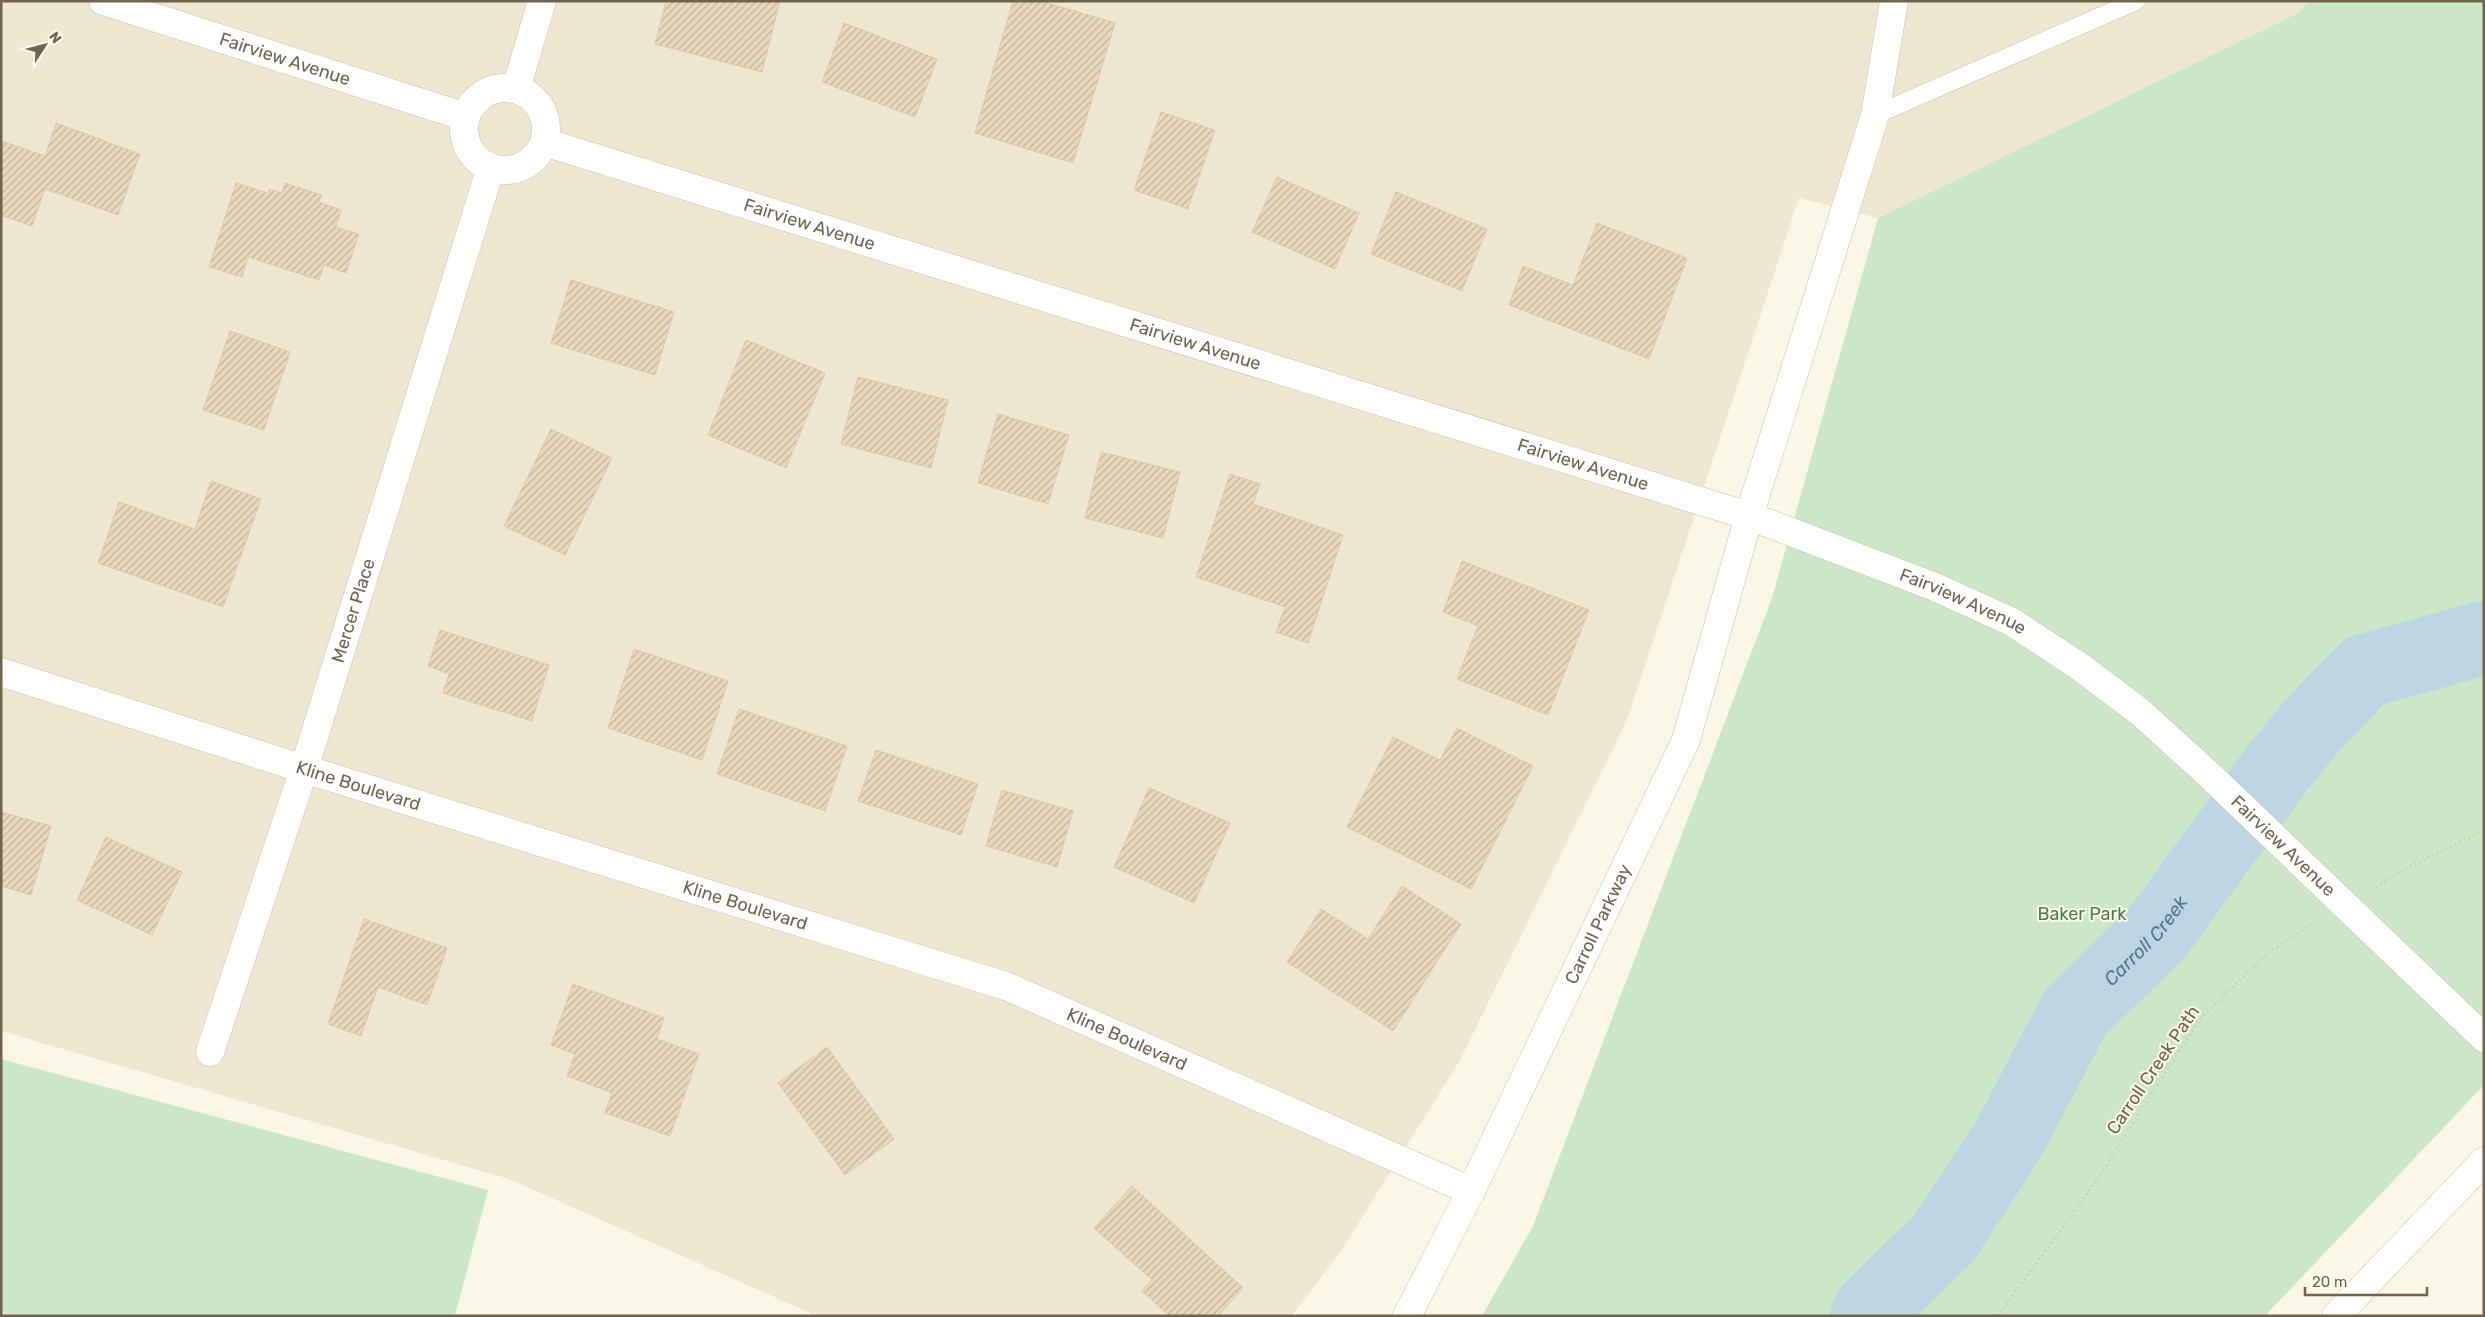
<svg xmlns="http://www.w3.org/2000/svg" width="2485" height="1317" font-family="Rubik,sans-serif">
	<style>
		.residential { fill: #eee8d3 }
		.green { fill: #cce7c7 }
		.lines { fill: none; stroke-linecap: round; stroke-linejoin: round }
		.river { stroke: #bdd4e2; stroke-width: 74 }
		.building { fill: url(#building-hatch); stroke: #dfc8a3 }
		.service-casing { stroke: #c9bfac; stroke-width: 19 }
		.minor-casing { stroke: #c9bfac; stroke-width: 29 }
		.tertiary-casing { stroke: #c9bfac; stroke-width: 29 }
		.path { stroke: #d2c1a5; stroke-width: 3; stroke-dasharray: 1 4; stroke-linecap: butt }
		.service { stroke: #fff; stroke-width: 18 }
		.minor { stroke: #fff; stroke-width: 28 }
		.tertiary { stroke: #fff; stroke-width: 28 }
		.labels { text-anchor: middle; dominant-baseline: central; stroke-width: 4; stroke-linejoin: round; paint-order: stroke }
		.street-label { font-size: 18px; fill: #72634e; stroke: #fdfbed }
		.park-label { font-size: 18px; fill: #4d7c4a; stroke: #fdfbed }
		.water-label { font-size: 19px; font-style: italic; fill: #507790; stroke: #fdfbed }
	</style>
	<defs>
		<pattern id="building-hatch" width="6" height="6" patternUnits="userSpaceOnUse" patternTransform="scale(1.25)"><rect width="6" height="6" fill="#e8d8bc"/><path d="M-1 1l2-2M0 6l6-6M5 7l2-2" fill="none" stroke="#c0b39b"/></pattern>
	</defs>
	<rect width="100%" height="100%" fill="#faf7e7"/>
	<path class="residential" d="M1,1H2310L2298,13L1878,218L1799,198L1627,720L1459,1062L1341,1251L1292,1316H817L509,1179L1,1031Z"/>
	<path class="green" d="M2310,1H2484V1085L2265,1316H1482L1533,1226L1772,598L1878,218L2298,13Z
		M1,1059L488,1190L455,1316H1Z"/>
	<g class="lines">
		<path class="river" id="s1" d="M1867,1316L1870,1310L1944,1238L2007,1142L2075,1013L2157,933L2276,770L2311,727L2365,671L2484,638"/>
	</g>
	<path class="building" d="M666,1H780L762,72L655,44Z
		M1013,1H1041L1115,23L1073,163L975,133Z
		M844,23L937,59L915,117L822,82Z
		M1161,112L1215,130L1188,209L1134,190Z
		M56,123L140,154L118,215L45,189L32,226L1,215V141L45,156Z
		M1277,177L1359,213L1335,269L1252,232Z
		M236,183L268,193L269,189L282,193L285,183L322,195L319,202L341,210L336,227L359,234L346,273L324,265L319,280L248,257L242,277L209,267Z
		M1396,192L1487,229L1462,291L1371,254Z
		M1597,223L1687,258L1649,359L1509,305L1523,266L1573,285Z
		M571,280L674,312L655,375L551,343Z
		M230,331L290,352L264,430L203,410Z
		M746,340L825,373L786,468L708,435Z
		M858,377L948,400L931,468L841,444Z
		M998,414L1069,435L1048,504L978,483Z
		M551,429L612,458L565,555L504,526Z
		M1101,452L1180,472L1163,538L1085,518Z
		M1230,474L1260,484L1253,504L1343,535L1308,643L1276,632L1285,607L1196,577Z
		M211,481L261,499L223,607L98,563L119,502L195,529Z
		M1462,561L1589,610L1548,715L1457,679L1478,626L1443,612Z
		M440,630L549,665L532,721L443,693L449,674L428,666Z
		M634,649L728,681L702,760L608,728Z
		M739,709L847,746L825,811L717,774Z
		M1457,728L1533,766L1471,889L1347,827L1393,737L1440,760Z
		M876,750L978,784L961,835L858,801Z
		M1149,788L1230,823L1194,903L1114,867Z
		M1002,790L1073,811L1057,867L986,846Z
		M1,812L51,826L31,895L1,886Z
		M106,837L182,872L152,935L77,900Z
		M1402,886L1461,924L1393,1031L1287,962L1321,909L1368,939Z
		M364,919L447,948L427,1005L378,987L361,1036L328,1024Z
		M573,984L664,1018L657,1039L699,1054L670,1136L605,1113L612,1093L567,1076L575,1054L551,1045Z
		M827,1047L894,1139L845,1175L778,1083Z
		M1132,1186L1243,1288L1218,1316H1169L1142,1291L1152,1280L1094,1228Z"/>
	<g class="lines">
		<defs>
			<path id="service" d="M1875,115L2136,1"/>
			<g id="minor">
				<path d="M516,89L542,1"/>
				<path id="s2" d="M1,672L304,769L1006,986L1471,1191"/>
				<path id="s3" d="M210,1052L304,769L491,167"/>
				<path id="s4" d="M1407,1316L1471,1191L1686,740L1749,516L1875,115L1894,1"/>
			</g>
			<g id="tertiary">
				<path id="s5" d="M103,1L466,117"/>
				<circle cx="505" cy="129" r="41"/>
				<path id="s6" d="M544,142L1749,516L1935,587L2012,622L2079,666L2140,712L2205,771L2484,1038"/>
				<path d="M2336,1316L2484,1161"/>
			</g>
		</defs>
		<use href="#service" class="service-casing"/>
		<use href="#minor" class="minor-casing"/>
		<use href="#tertiary" class="tertiary-casing"/>
		<path class="path" d="M2376,887L2410,866L2484,831
			M1998,1316L2099,1177L2199,1020L2270,951L2314,923"/>
		<use href="#service" class="service"/>
		<use href="#minor" class="minor"/>
		<use href="#tertiary" class="tertiary"/>
	</g>
	<g class="labels">
		<g class="street-label">
			<text stroke="none"><textPath href="#s5" startOffset="191">Fairview Avenue</textPath></text>
			<text stroke="none"><textPath href="#s6" startOffset="278">Fairview Avenue</textPath></text>
			<text stroke="none"><textPath href="#s6" startOffset="682">Fairview Avenue</textPath></text>
			<text stroke="none"><textPath href="#s6" startOffset="1088">Fairview Avenue</textPath></text>
			<text stroke="none"><textPath href="#s6" startOffset="1492">Fairview Avenue</textPath></text>
			<text stroke="none"><textPath href="#s3" startOffset="464">Mercer Place</textPath></text>
			<text stroke="none"><textPath href="#s2" startOffset="375">Kline Boulevard</textPath></text>
			<text stroke="none"><textPath href="#s6" startOffset="1898">Fairview Avenue</textPath></text>
			<text stroke="none"><textPath href="#s2" startOffset="780">Kline Boulevard</textPath></text>
			<text stroke="none"><textPath href="#s4" startOffset="436">Carroll Parkway</textPath></text>
			<text stroke="none"><textPath href="#s2" startOffset="1185">Kline Boulevard</textPath></text>
			<text transform="translate(2153 1070) rotate(-56)">Carroll Creek Path</text>
		</g>
		<g class="park-label">
			<text x="2082" y="914">Baker Park</text>
		</g>
		<g class="water-label">
			<text stroke="none"><textPath href="#s1" startOffset="472">Carroll Creek</textPath></text>
		</g>
	</g>
	<rect width="2485" height="1317" fill="none" stroke="#72634e" stroke-width="5"/>
	<g transform="translate(45 45) rotate(54)" stroke="#fdfbed" stroke-width="4" paint-order="stroke">
	<path d="M0-4L9 19L0 12L-9 19Z" fill="#72634e"/>
	<text y="-8" font-size="14" font-weight="bold" text-anchor="middle" fill="#72634e">N</text>
	</g>
	<path d="M2305 1287v8h122v-8" fill="none" stroke="#72634e" stroke-width="2.5"/>
	<text x="2312" y="1287" font-size="15" fill="#72634e" stroke="#fdfbed" stroke-width="4" paint-order="stroke">20 m</text>
</svg>
